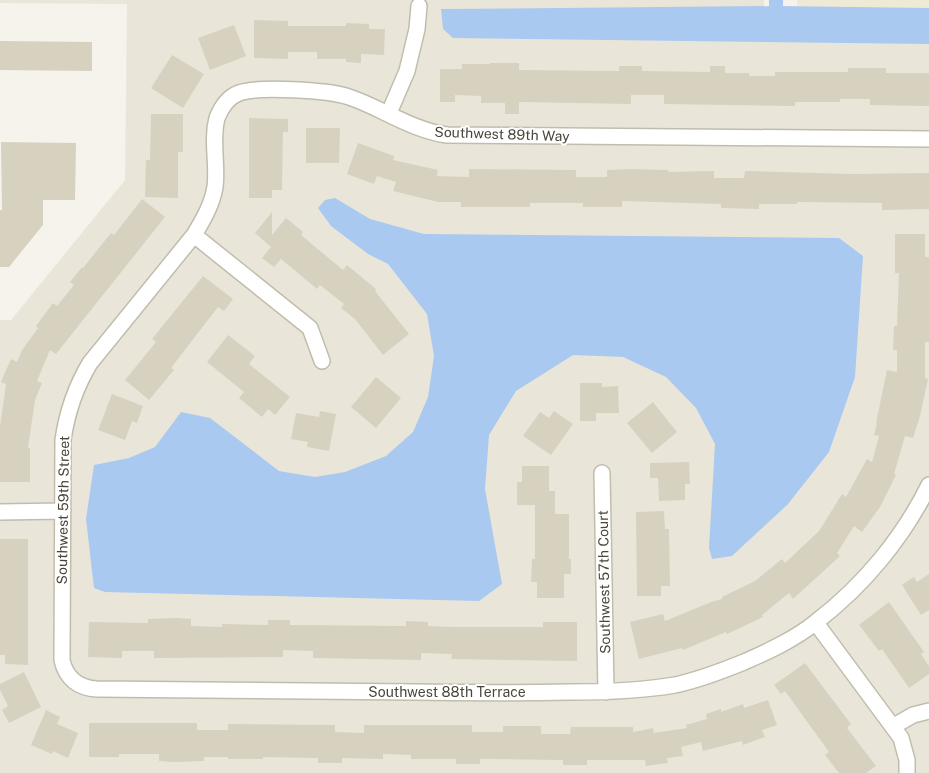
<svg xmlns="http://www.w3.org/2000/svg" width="929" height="773" font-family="'Public Sans',sans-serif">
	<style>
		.residential { fill: #e9e6d9 }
		.education { fill: #eeead5 }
		.water { fill: #a9c9f0 }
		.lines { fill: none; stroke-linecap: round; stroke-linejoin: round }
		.canal { stroke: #a9c9f0; stroke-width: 14 }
		.building { fill: #d7d1c0 }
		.minor-casing { stroke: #c1bdad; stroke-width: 18 }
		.minor { stroke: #fff; stroke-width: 15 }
		.labels { text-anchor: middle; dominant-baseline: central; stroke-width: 4; stroke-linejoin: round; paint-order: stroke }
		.street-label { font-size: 14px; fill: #494538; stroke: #fff }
	</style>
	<rect width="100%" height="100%" fill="#f5f3eb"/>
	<path class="residential" d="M0,0H764V11L929,13V773H0V320H11L125,180L127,4L0,3Z"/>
	<path class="education" d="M797,0H929V13L797,11Z"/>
	<path class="water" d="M776,6L929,8V44L453,38L443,29L441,9Z
		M335,198L370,219L424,234L839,238L863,256L855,377L829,452L788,504L732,556L712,559L709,548L715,444L696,408L666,377L623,357L573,355L516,391L489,435L485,489L502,584L479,601L105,592L94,588L86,519L94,465L129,458L155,447L181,412L210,418L279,471L315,477L345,472L386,456L413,432L428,397L434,356L427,314L388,264L368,254L331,226L318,208L325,200Z"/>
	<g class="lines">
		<path class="canal" d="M776,0V6"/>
	</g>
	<path class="building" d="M254,20L288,21V26H346V23L369,24V29H385L384,55L361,54V63L346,62V59H317V52H288V59L254,58Z
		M234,25L246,56L210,70L198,38Z
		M0,41L92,42V71L0,70Z
		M172,55L204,74L183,108L151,88Z
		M490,63H519V70L619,71V66H642V71L710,72V66H725V73H749V76H775V72H848V68H886V73H929V106L870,105V99H840V102H795V106L664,104V95H631V104L519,102V114H505V103H481V96L455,95V102H440V69H462V64H490Z
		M151,114H183V152H178V198L145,197L146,160H150Z
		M249,118L288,119V132H283L282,190H272V198H249Z
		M306,128H340L339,163H306Z
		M1,142L76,143L75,200H43V225L9,267H0V210H2Z
		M358,143L394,156L393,160L438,170L437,176L469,177V169L576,170V177H607V170L630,169L668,170V172L714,171V178H744L745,171L852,174L929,173V209L882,210V203L797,202V204H759V209L721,208V204L622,201V207H583V203H530V207H461V202H438L393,191L396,182L377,176L374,184L347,174Z
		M142,199L165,217L56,354L50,350L37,381L42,383L35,400L28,448H30V482H0V427L6,384L1,382L11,359L17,362L22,350L38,328L36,326L53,303L57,306L74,285L70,282L82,267L83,268L111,233L114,235Z
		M272,212V235L286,218L303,232L301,235L343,270L347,265L376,289L375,291L409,334L383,355L355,319L341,308L344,304L320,285L317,289L281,259L274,267L262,258L271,247L255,233Z
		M895,234H925V257H929V342H925V378L928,379L920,416L913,438L905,436L894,474L896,475L880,507L862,532L854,526L837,553L840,556L793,599L789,593L762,615L763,617L727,634L726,632L683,650L682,648L639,659L630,622L663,614L665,621L711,602L722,599V597L755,581L782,559L785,563L819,531L842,494L846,497L867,459L872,462L879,436L874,435L877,423H876L887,370L897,372V350H893L894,326H897L899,273H895Z
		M203,276L233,299L224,311L218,307L171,368L174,370L149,400L125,380L156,342L152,339Z
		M228,335L255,356L249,364L290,397L275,415L268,409L262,417L239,398L244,392L207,362Z
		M376,377L401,398L376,428L351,407Z
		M580,383H602V387L618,386L619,413H596V421H580Z
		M112,394L143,406L137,423L132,421L125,440L98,430Z
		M653,402L677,432L652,453L627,423Z
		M320,411L336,414L329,451L307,447L308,442L291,439L296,413L319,417Z
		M554,411L573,424L551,455L523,436L540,412L549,418Z
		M689,462L690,484H685V500L659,501L658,478H650V463Z
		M522,466H549V491H555V514H569V559H571V574H564V598H537V582H531L532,559H535V505H517V482H522Z
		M664,511L665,529H669L670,586H661V596H637L636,512Z
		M0,539H28V665L5,664V655H0Z
		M929,574V610L921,615L902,585L914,577L917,582Z
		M889,602L924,652L921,654L929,666V674L909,688L882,649L879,651L859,625Z
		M177,618L191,619V626L222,627V624L268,625V620H290V625L406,626V621L428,622V626L452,627H543V622H577V661L451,659L452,654L421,653V660L313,658V651L283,650V657L154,658V651H122V658L88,657L89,622L148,623V619Z
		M805,663L851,724L847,728L876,766L866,773H839L825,755L829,752L785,691L781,694L774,685Z
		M24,672L41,707L9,723L2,710L8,706L0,690V684Z
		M768,700L777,725L762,730L765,737L743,745L742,741L703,751L701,742L681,747L683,756L667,758L668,763L646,766L645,760H587V765H563V760L495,759H480V764H456V759H411V755L383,754V759L342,758V763H318V758L263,757V759H228V757H204V761L174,762L159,761V754H119V757H89V723H197V730H228V724L335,725V732L364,733V725H472V732H503V726H541V734H570L571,727H633V732L653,728L654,733L687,728L686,725L707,719L706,714L721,709V712L743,704L744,708Z
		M46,710L60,717L57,724L78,733L68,758L53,751L52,754L31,745Z"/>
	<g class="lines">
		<defs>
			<path id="minor" d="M389,113L407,71L417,29L419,6
				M929,139L447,135C411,130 382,108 349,97C329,90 258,86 239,93C228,97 221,108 217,118C211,140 218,164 215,187C212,205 203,220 194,235L90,363C75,388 67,412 63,440L62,660C66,679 79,688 97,689C203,690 308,691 414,692C466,693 518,693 570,692C605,692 640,691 675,685C698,680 722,671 744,662C769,651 795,639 816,622C863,586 903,538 929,485
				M194,235L310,328L322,361
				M602,473L606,692
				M0,512L63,511
				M816,623L901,738L907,760V773
				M894,726L913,715L929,711"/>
		</defs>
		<use href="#minor" class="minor-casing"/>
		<use href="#minor" class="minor"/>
	</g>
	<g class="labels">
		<g class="street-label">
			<text transform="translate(502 134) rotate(2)">Southwest 89th Way</text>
			<text transform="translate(63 510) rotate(-89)">Southwest 59th Street</text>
			<text transform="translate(604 582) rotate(-91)">Southwest 57th Court</text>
			<text x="447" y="692">Southwest 88th Terrace</text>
		</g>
	</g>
</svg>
